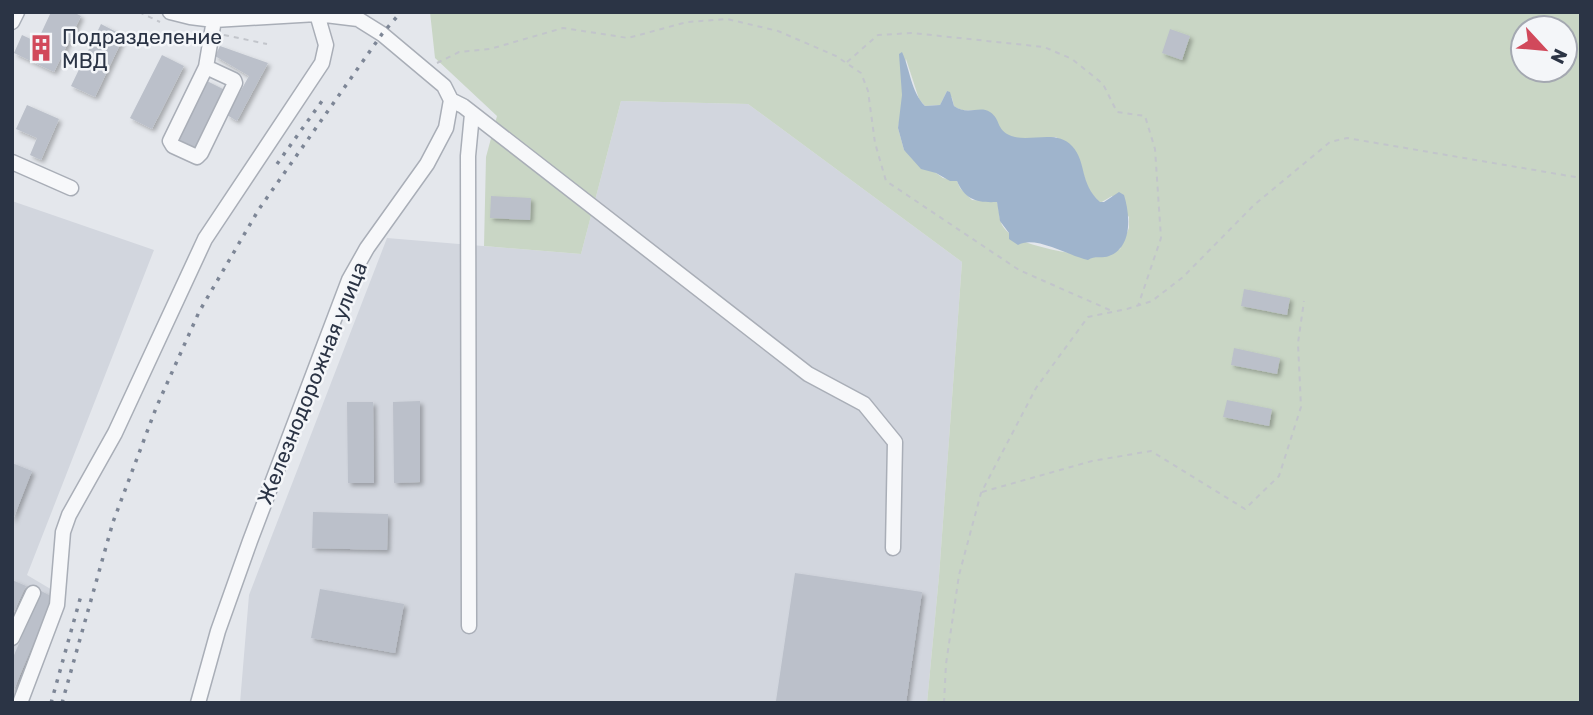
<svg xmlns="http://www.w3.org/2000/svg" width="1593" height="715" font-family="Rubik,sans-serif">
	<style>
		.built { fill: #d2d6de }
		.green { fill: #c9d6c5; fill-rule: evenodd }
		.water { fill: #9fb4cc }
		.building { fill: #bbc0ca; filter: url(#shadow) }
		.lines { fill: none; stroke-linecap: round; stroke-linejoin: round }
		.minor-casing { stroke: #a9aeb7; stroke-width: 17 }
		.path { stroke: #c2c5cb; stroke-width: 2; stroke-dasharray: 5 5; stroke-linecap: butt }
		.minor { stroke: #f7f8fa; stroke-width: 14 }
		.rail { stroke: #7d8696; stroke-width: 3.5; stroke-dasharray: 3.5 7; stroke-linecap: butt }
		.labels { text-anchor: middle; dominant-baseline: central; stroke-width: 5; stroke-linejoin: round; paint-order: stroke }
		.poi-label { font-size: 21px; fill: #2b3445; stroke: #f4f6f9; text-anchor: start }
		.street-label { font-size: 21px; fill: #2b3445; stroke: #f4f6f9 }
	</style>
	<defs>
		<filter id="shadow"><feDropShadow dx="3" dy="3" stdDeviation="2" flood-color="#0004"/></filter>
	</defs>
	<rect width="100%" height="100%" fill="#e4e7ec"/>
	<path class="built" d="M621,101L748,104L962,262L939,576L927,703H240L249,595L387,238L581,254Z
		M12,201L154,250L27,575L59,594L14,703H12Z"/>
	<path class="green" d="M430,12H1581V703H927L939,576L962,262L748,104L621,101L581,254L484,246L486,157L497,116L435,58ZM1523,28H1565V70H1523ZM906,59L919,99L925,106L940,105L947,91L952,98L954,106C965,114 971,108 981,111C991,115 995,123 1001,130C1012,144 1041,139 1056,137L1079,158L1088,190L1100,203L1112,196L1129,217V228L1120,249L1101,257H1092C1069,252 1018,247 1004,228C998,220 1000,211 997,202L972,200L960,188L957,181L943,178L904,150L898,128L902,107V75Z"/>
	<path class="water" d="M902,52C910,69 911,92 925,106L940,105L947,91L950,92L954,106C968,116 979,105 990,112C1002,120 995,132 1015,137C1033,141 1058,130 1072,146C1087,162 1079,183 1100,202H1104L1119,192L1124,195C1130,214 1133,247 1109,256C1101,259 1095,255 1088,260C1069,256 1035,235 1018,245L1009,239V233L1000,221L997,202C978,203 965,200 957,181H950L936,173L921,169L904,150L898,128L902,95L899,54Z"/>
	<path class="building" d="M51,12H73L81,16L54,72L14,53L22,35L37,42Z
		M101,24L124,36L95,97L71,86Z
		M1170,29L1190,36L1182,60L1162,53Z
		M220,46L268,63L237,121L227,115L249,76L215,56Z
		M162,55L184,66L152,129L130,118Z
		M207,81L227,91L197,151L177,141Z
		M27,105L59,119L41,160L30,155L37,138L16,129Z
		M491,196L531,198L530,220L490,218Z
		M1244,289L1290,298L1287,315L1241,306Z
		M1234,348L1280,358L1277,374L1231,365Z
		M1227,400L1272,409L1269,426L1223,417Z
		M420,401V482L394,483L393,402Z
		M347,402H373L374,483H348Z
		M12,463L32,471L12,522Z
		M313,512L388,514L387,550L312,548Z
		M795,573L922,592L906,703L776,701Z
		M12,580L26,586L12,616Z
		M320,589L404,604L395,653L311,638Z
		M41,591L53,597L12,694V660Z"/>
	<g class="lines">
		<defs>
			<path id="minor" d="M170,12L190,17L214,20L317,14L358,19L382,34L444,86L451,100L446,128L427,164L367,248L349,280L250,541L218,631L198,703
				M12,22L17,12
				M206,67L234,80L235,83L201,153L197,157L173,146L170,141L206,67L214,20
				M451,100L463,106L808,374L864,404L895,442L893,548
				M12,162L71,188
				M469,626L468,156L472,114
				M12,638L33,593
				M20,703L57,605L63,532L69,515L115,433L205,239L322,63L326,45L317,14"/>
		</defs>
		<use href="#minor" class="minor-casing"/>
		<path class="path" d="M139,12L160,22
			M224,35L267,44
			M847,62L878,35L912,33L1044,47L1072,59L1103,84L1117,112L1145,116L1155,149L1161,238L1138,306
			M437,63L459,52L490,49L563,28L628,38L687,22L727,19L778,31L836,56L861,73L868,91L875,143L886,181L1019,270L1112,311
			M982,492L1092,461L1151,451L1245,509L1279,476L1301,407L1298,343L1304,301
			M944,703L946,664L959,575L981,493L1036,388L1088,317L1127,309L1152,301L1183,277L1254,205L1330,142L1347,138L1581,178"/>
		<use href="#minor" class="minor"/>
		<path class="rail" d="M277,164L322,101
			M51,703L82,592
			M62,703L113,522L156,408L199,312L259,209L382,34L401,12"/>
	</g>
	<defs>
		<symbol id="building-bare" viewBox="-9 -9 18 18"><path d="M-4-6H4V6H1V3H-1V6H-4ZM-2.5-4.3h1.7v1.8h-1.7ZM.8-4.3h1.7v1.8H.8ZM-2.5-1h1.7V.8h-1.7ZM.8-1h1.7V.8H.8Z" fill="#d1495b" stroke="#f4f6f9" stroke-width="2.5" paint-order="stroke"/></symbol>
	</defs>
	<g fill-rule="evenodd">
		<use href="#building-bare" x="22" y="29" width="38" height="38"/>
	</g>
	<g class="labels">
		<g class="poi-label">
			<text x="62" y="36">Подразделение<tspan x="62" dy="24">МВД</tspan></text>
		</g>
		<g class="street-label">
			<text transform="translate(312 383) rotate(-68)">Железнодорожная улица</text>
		</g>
	</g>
	<rect width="1593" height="715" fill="none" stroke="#2b3445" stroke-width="28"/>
	<g transform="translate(1544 49) rotate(116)"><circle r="33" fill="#f4f6f9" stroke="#a4a8b1" stroke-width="2"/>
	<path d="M0-5L12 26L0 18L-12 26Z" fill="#d1495b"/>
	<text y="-10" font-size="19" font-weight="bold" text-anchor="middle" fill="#2b3445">N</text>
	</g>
</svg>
